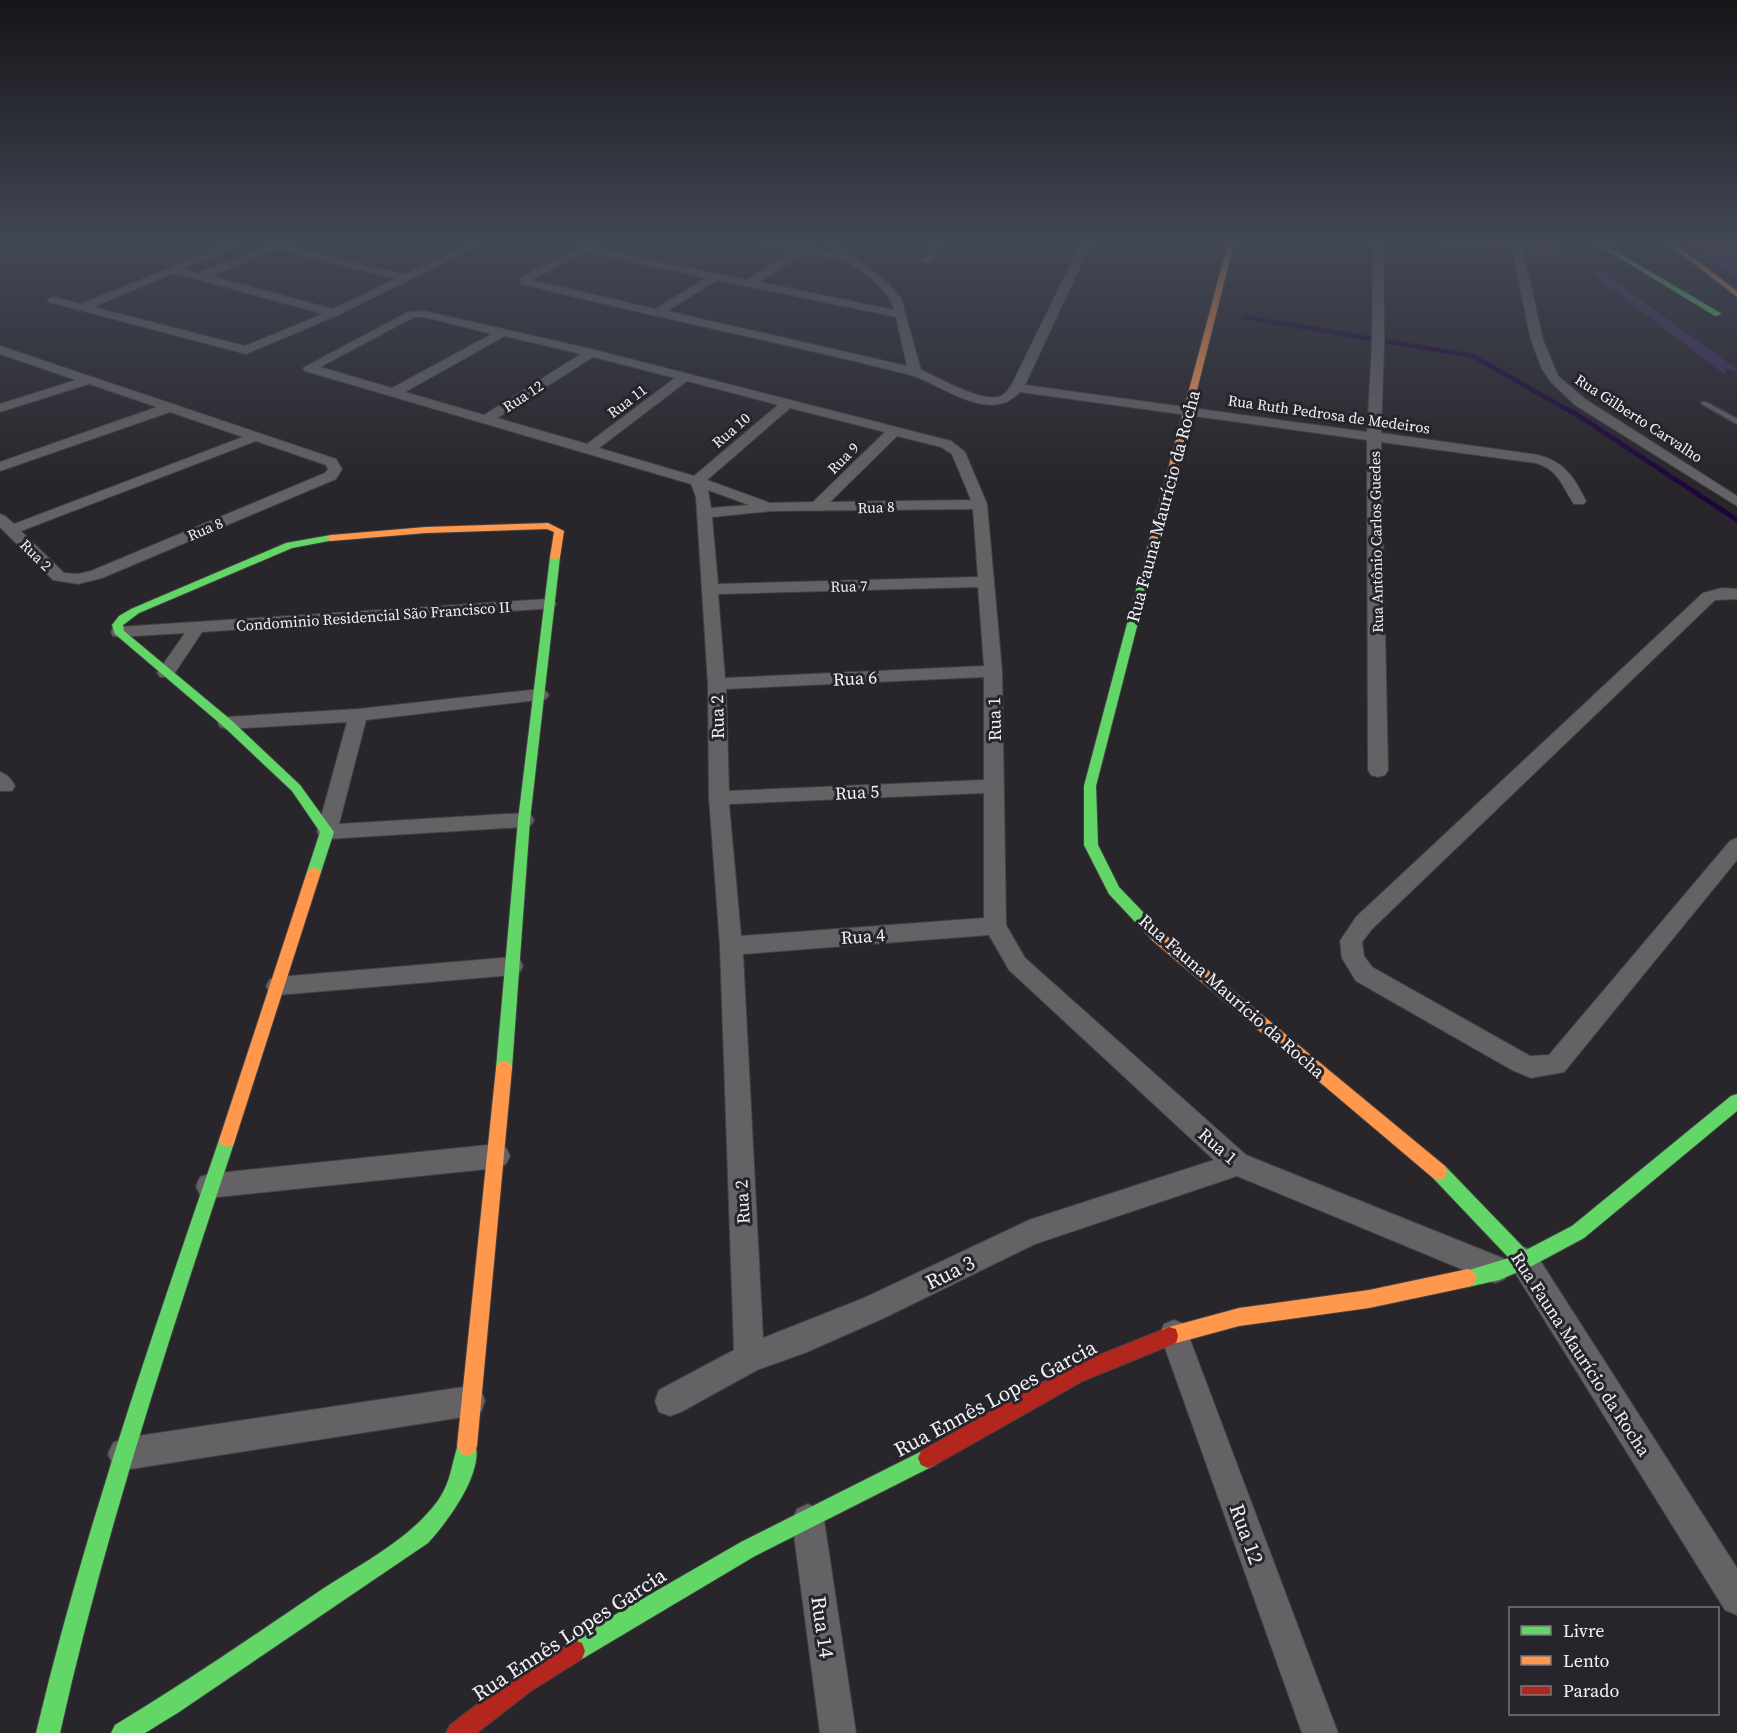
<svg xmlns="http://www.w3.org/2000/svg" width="1737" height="1733" font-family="'Source Serif 4',serif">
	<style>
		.green { fill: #413061 }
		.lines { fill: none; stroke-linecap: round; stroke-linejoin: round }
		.stream-far1 { stroke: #20053d; stroke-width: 4.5 }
		.stream { stroke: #20053d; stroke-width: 5 }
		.lane-casing { stroke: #424144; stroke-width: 3 }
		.street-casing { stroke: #424144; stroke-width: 2 }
		.fast-casing { stroke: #424144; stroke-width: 2 }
		.slow-casing { stroke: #424144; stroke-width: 2 }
		.jam-casing { stroke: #424144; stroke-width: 2 }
		.lane { fill: #646265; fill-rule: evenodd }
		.street { fill: #646265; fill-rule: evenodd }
		.fast { fill: #63d668; fill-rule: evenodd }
		.slow { fill: #ff974d; fill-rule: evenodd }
		.jam { fill: #b3261e; fill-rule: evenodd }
		.labels { text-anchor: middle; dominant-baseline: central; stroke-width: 6; stroke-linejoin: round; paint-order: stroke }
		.far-street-label { font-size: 15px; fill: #f2f1f5; stroke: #27252c }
		.street-label { font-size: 18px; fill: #f2f1f5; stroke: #27252c }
		.near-street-label { font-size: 21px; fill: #f2f1f5; stroke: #27252c }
	</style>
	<rect width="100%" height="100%" fill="#28262b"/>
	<path class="green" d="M1443,243H1507V253L1443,247Z
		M1526,243H1555L1577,265L1531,264Z
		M1688,243H1737V279Z
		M1586,269H1597L1737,369V372L1724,368L1727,376Z"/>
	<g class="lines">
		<path class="stream-far1" d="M1244,317L1473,356L1575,414"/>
		<path class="stream" d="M1573,412L1737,520"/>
		<defs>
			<path id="lane" d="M1702,402H1706L1737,419V424L1702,404Z"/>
			<path id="street" d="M231,243L242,244L184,269L199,273L277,243H290L288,246L404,275L472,243H484L338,315L246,354L49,302L47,300L53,297L81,304ZM278,249L395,279L333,309L211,276ZM174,273L323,314L245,346L93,307Z
				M588,243H600L593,248L747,280L792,251L762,245L761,243C777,243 794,248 808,243L813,246L811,249L837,254L824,243H835L888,283L901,298L921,370C937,377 984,404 1001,396C1005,394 1008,390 1011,386L1081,243H1091L1025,385L1367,432L1372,346L1373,243H1383L1384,346L1381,433L1538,455C1565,462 1574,477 1586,501L1584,504H1574C1562,486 1559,470 1536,463L1381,442L1388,770L1385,775L1378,777L1371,775L1368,770L1367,440L1020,392C988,426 942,383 907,374C779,342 649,316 521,284L519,282L523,276ZM585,252L706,278L655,309L531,280ZM803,254C817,256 837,257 849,263C866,272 889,291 894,310L759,282ZM717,280L896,317L907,366L667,311Z
				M935,243H945L931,262H923L922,260Z
				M1511,243H1521L1543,340L1558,376L1585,399L1737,496V506L1575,405L1550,381L1542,369L1531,340Z
				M424,311L591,349L951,441L965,452L987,504L1002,671L1006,925L1025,958L1246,1155L1505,1259L1509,1269L1505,1279L1495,1283L1237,1176L1035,1244L884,1318L807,1352L757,1370L681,1412L670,1416L659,1412L655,1401L659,1390L734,1350L720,946L709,798L708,684L696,497L691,484L305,371L303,368L408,312ZM414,317H424L492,334L392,388L320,367ZM505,336L581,354L484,415L405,392ZM593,357L675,378L587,444L497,418ZM687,381L778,405L694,476L599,448ZM790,408L885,432L813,502L770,503L707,480ZM897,436L941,447L952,454L971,500L830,502ZM708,490L749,505L711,508ZM973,509L978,577L718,584L712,517L772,511ZM978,587L984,666L725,678L718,594ZM984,677V780L729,791L726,689ZM984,793V918L741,936L729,804ZM989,935L1009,970L1214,1160L1029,1220L864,1298L763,1338L743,954Z
				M0,346L336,459L342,469L336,479L102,578L78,584L53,580L0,527V514L5,516L14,524L243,437L170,412L0,471V462L157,407L89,384L0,412V404L76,380L0,354ZM256,441L326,465L328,469L325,473L91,571L78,574L64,573L21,531Z
				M1722,588L1737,589V599L1715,600L1372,929L1362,942L1364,956L1372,967L1530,1056L1549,1055L1730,841L1737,838V860L1564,1072L1531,1078L1512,1070L1356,981L1342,958L1340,941L1356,917L1703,593Z
				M548,599L554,600L556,604L554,608L202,632L172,677H160L157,673L185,633L119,637L113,636L111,632L113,628L119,627Z
				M540,689L546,691L549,695L546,699L366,720L339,824L524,813L531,815L534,820L531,825L524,827L327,839L320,837L317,832L347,722L227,729L220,727L218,723L220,719L227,717L358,709Z
				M0,772C8,775 11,779 15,786L12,791H0Z
				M512,957L520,960L523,966L520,972L512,975L278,995L270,993L266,986L270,979L278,977Z
				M497,1144L506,1148L510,1156L506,1164L497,1168L209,1198L200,1195L196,1186L200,1177L209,1174Z
				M1524,1247L1534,1251L1737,1568V1615L1725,1610L1514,1271L1510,1261L1514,1251Z
				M1174,1320L1184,1324L1188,1334L1338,1733H1302L1160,1334L1164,1324Z
				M470,1386L481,1390L485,1401L481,1412L470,1416L124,1470L113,1465L108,1454L113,1443L124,1438Z
				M808,1504L819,1509L824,1520L856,1733H820L792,1520L797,1509Z"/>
			<path id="fast" d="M1595,243H1602L1722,314L1715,316Z
				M1155,534L1160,537L1096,786L1098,845L1119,887L1163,933L1165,937L1163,941H1153L1109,894L1084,845V786L1150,537Z
				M331,535L336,538L334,540L292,548L139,613L123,625L124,631L231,720L300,785L334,832L321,872L314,877L307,872L320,832L292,791L223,726L115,634L112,625L119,616L131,609L286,543Z
				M555,554L560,557L530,820L512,1068L510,1073L504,1075L498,1073L496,1068L518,820L550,557Z
				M1737,1094V1111L1584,1238L1530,1267L1499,1280L1468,1287L1462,1284L1459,1278L1462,1272L1509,1258L1433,1178L1431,1172L1433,1166L1439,1164L1445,1166L1526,1250L1572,1226L1731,1096Z
				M227,1133L233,1135L235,1140C170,1336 105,1531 60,1733H36C84,1531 152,1336 219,1140L221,1135Z
				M467,1436L474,1439C487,1470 448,1521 428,1543L179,1712L145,1733H111L115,1725C185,1683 253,1636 321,1590C362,1563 411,1539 439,1499C452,1480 452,1459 460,1439Z
				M928,1448L935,1451L938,1458L935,1465L755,1556L582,1659L574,1662L566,1659L563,1651L566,1643L741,1542Z"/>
			<path id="slow" d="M1228,243H1234L1160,537L1152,539L1150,537Z
				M1667,243H1674L1737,291V297Z
				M548,523L564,531L560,557L555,560L550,557L554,532L547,529L426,533L331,541L326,538L331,535L426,527Z
				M314,867L321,872L235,1140L233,1145L227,1147L221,1145L219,1140L307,872Z
				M1158,931L1163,933L1445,1166L1447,1172L1445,1178L1439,1180L1433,1178L1153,941L1151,937L1153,933Z
				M504,1061L510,1063L512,1068L477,1446L474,1453L467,1456L460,1453L457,1446L496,1068L498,1063Z
				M1468,1269L1474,1272L1477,1278L1474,1284L1468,1287L1369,1308L1239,1326L1169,1345L1162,1343L1160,1336L1162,1329L1169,1327L1239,1308L1369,1290Z"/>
			<path id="jam" d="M1169,1327L1176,1329L1178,1336L1176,1343L1083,1381L935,1465L928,1468L921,1465L918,1458L921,1451L1069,1367Z
				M574,1640L582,1643L585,1651L582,1659L531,1691L477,1733H446L450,1725L515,1675Z"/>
		</defs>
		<use href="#lane" class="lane-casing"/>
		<use href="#street" class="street-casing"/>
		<use href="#fast" class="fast-casing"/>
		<use href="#slow" class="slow-casing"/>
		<use href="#jam" class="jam-casing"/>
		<use href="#lane" class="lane"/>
		<use href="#street" class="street"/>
		<use href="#fast" class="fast"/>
		<use href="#slow" class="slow"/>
		<use href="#jam" class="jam"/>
	</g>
	<linearGradient id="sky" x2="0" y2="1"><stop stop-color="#161518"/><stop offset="0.5" stop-color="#424755"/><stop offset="1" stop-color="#424755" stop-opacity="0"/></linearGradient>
	<rect width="1737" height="485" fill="url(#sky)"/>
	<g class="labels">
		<g class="far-street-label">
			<text transform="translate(523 396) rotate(-33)">Rua 12</text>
			<text transform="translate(627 401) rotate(-37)">Rua 11</text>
			<text transform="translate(1329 414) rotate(8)">Rua Ruth Pedrosa de Medeiros</text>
			<text transform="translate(1639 418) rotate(33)">Rua Gilberto Carvalho</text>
			<text transform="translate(731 430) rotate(-41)">Rua 10</text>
			<text transform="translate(843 458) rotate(-45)">Rua 9</text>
			<text transform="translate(876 507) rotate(-2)">Rua 8</text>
			<text transform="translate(205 529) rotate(-23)">Rua 8</text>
			<text transform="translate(1376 542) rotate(-91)">Rua Antônio Carlos Guedes</text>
			<text transform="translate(36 555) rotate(45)">Rua 2</text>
			<text transform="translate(849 586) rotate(-1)">Rua 7</text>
			<text transform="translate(373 616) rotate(-4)">Condominio Residencial São Francisco II</text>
		</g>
		<g class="street-label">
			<text transform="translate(1163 506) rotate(-75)">Rua Fauna Maurício da Rocha</text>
			<text transform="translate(855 678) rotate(-3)">Rua 6</text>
			<text transform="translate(717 717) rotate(-91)">Rua 2</text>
			<text transform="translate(994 719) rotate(-91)">Rua 1</text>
			<text transform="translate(857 792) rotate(-3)">Rua 5</text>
			<text transform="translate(863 936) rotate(-4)">Rua 4</text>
			<text transform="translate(1232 996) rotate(41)">Rua Fauna Maurício da Rocha</text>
			<text transform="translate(1218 1146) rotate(41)">Rua 1</text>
			<text transform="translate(742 1202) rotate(-93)">Rua 2</text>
			<text transform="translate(1581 1354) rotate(57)">Rua Fauna Maurício da Rocha</text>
		</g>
		<g class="near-street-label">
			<text transform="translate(950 1272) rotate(-26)">Rua 3</text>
			<text transform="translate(995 1398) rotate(-28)">Rua Ennês Lopes Garcia</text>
			<text transform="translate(1247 1534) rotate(70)">Rua 12</text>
			<text transform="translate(823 1627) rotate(82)">Rua 14</text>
			<text transform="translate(569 1634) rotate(-33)">Rua Ennês Lopes Garcia</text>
		</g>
	</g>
	<rect x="1509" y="1607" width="210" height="108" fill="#27252c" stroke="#78777c" stroke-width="1.5"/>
	<rect x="1521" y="1626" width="30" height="9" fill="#63d668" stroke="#78777c" stroke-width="1.5"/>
	<text x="1563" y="1637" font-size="18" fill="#f2f1f5">Livre</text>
	<rect x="1521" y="1656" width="30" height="9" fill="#ff974d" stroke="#78777c" stroke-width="1.5"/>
	<text x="1563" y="1667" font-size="18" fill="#f2f1f5">Lento</text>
	<rect x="1521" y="1686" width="30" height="9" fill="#b3261e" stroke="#78777c" stroke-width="1.5"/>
	<text x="1563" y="1697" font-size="18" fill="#f2f1f5">Parado</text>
</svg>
